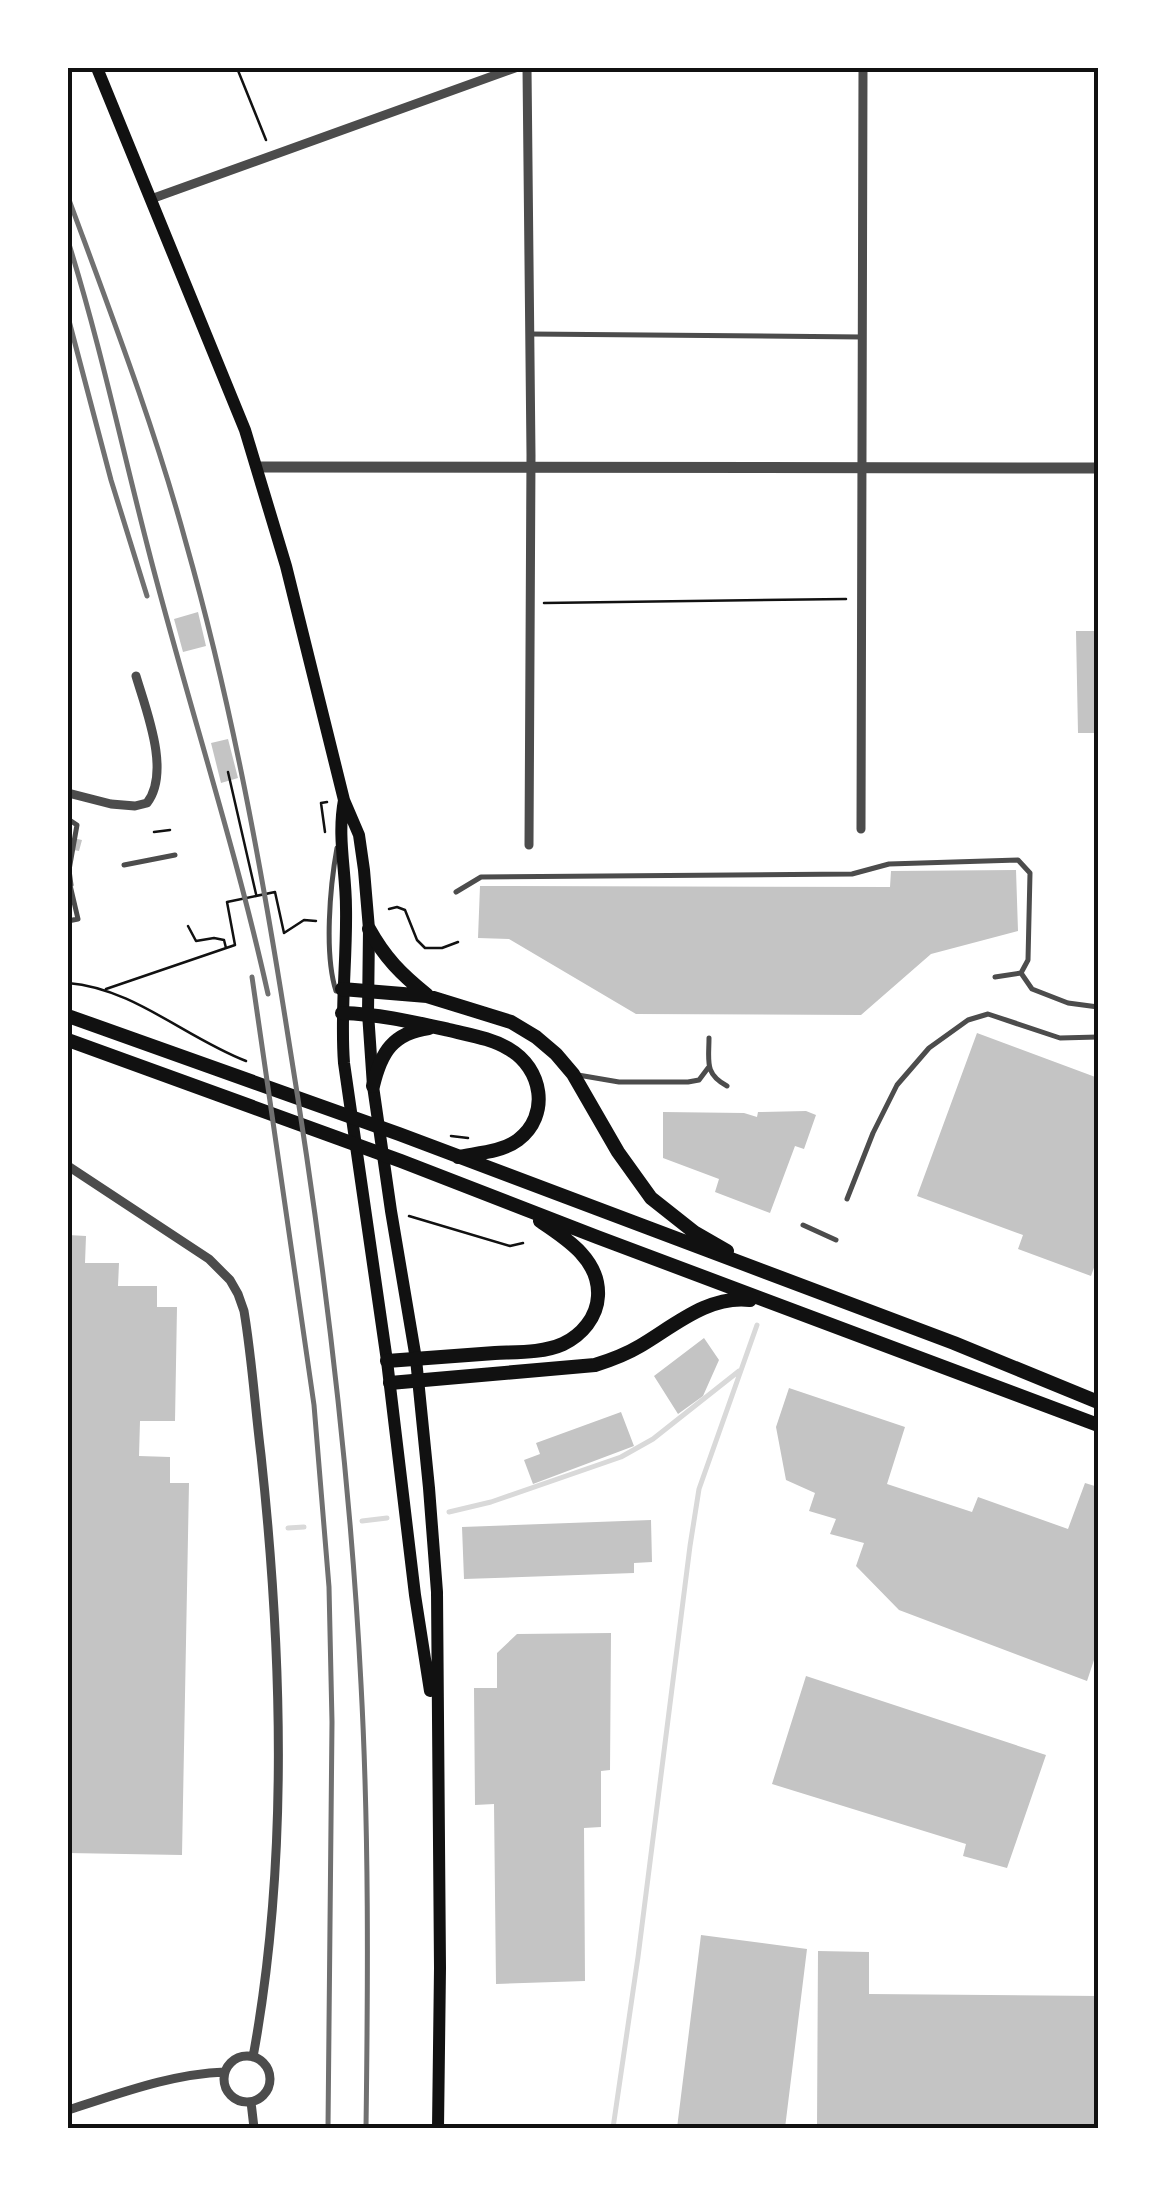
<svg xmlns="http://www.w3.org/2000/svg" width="1166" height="2196" font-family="Mulish,sans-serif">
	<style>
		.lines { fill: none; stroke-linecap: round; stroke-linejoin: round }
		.stream { stroke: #d9d9d9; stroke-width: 5 }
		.building { fill: #c4c4c4 }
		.path { stroke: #111; stroke-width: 2.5 }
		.service { stroke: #4c4c4c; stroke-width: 5 }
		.minor { stroke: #4c4c4c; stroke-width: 9 }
		.tertiary { stroke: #4c4c4c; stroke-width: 11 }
		.secondary { stroke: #111; stroke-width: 12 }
		.primary { stroke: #111; stroke-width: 14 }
		.rail { stroke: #707070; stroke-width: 5 }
		.neatline { fill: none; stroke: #111; stroke-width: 4 }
	</style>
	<rect width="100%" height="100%" fill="#fff"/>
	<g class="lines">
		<path class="stream" d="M449,1512L491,1502L621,1457L653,1439L739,1371
			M362,1521L387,1518
			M288,1528L304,1527
			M613,2128L638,1957L690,1546L699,1489L757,1325"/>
	</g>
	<path class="building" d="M198,612L206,646L183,652L174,619Z
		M1076,631H1098V733H1078Z
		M228,739L238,778L221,783L211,743Z
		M68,837L82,840L79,851L68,849Z
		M1016,870L1018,931L931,954L861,1015L636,1014L509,939L478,938L480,886L890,887L891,871Z
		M977,1033L1098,1078V1264L1096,1262L1091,1276L1018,1249L1023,1235L917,1196Z
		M806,1111L816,1115L804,1149L795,1146L770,1213L715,1192L719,1179L663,1158V1112L744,1113L757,1117L758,1112Z
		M68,1235L86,1236L85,1263H119L118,1286H157V1307H177L175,1421H140L139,1456L170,1457V1483H189L182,1855L68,1853Z
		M704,1338L719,1360L703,1396L678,1414L654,1376Z
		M789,1388L905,1427L887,1484L972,1512L978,1497L1068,1529L1085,1483L1098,1487V1648L1087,1681L899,1610L856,1566L864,1543L830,1534L836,1519L809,1511L815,1493L786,1480L776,1427Z
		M621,1412L634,1446L533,1484L524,1460L540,1454L536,1443Z
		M651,1520L652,1562L634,1563V1573L464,1579L462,1527Z
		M611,1633L610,1770L601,1771V1827L584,1828L585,1981L496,1984L494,1804L475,1805L474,1688H497V1653L517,1634Z
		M806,1676L1046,1755L1007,1868L963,1856L966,1844L772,1784Z
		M701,1935L807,1949L785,2128H677Z
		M818,1951L869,1952V1994L1098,1996V2128H817Z"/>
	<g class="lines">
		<path class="path" d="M237,68L266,140
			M544,603L846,599
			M228,772L256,894
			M154,832L170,830
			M325,832L321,803L327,802
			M389,909L397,907L405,910L417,940L425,948H442L458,942
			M188,926L196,941L214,938L224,940L226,948
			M68,983C133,988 186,1038 246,1061
			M106,989L235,945L227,902L275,892L284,933L304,920L316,921
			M451,1136L468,1138
			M409,1216L510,1246L523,1243"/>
		<path class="service" d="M530,334L862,337
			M68,819L77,825L69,870L71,885
			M124,865L175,855
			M456,892L481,877L852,874L889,864L1018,860L1030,873L1028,960L1021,973
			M68,921L78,919L70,885
			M995,977L1021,973L1032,989L1068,1003L1098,1007
			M336,991C324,954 330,886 337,848
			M709,1038C709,1061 704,1074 727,1086
			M578,1075L619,1082H688L699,1080L708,1068
			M847,1199L873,1133L897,1085L929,1048L968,1020L988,1014L1060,1038L1098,1037
			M803,1225L836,1240"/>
		<path class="minor" d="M527,68L531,455L529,845
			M151,199L515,68
			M68,793L111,804L135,806L147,803C171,772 146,710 136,676
			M861,829L863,68
			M68,1166L209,1259L230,1280L238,1294L244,1311C252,1359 255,1407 261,1455C282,1651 289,1862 253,2057
			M224 2079a23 23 0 1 1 46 0a23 23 0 1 1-46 0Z
			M251,2102L254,2128
			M68,2110C119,2094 170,2074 225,2072"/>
		<path class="tertiary" d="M257,467L1098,468"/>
		<path class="secondary" d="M97,68L245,430L286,566L344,800L359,835L364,870L369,929L368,1013L373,1086L391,1211L416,1359L429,1488L437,1592L440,1968L438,2128
			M344,800C337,837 346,871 346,908C347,960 340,1011 344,1063L387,1361L415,1595L430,1691"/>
		<path class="primary" d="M369,929C385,958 401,974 427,995
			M342,989L427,996L511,1022L536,1037L556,1054L573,1074L618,1152L651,1198L694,1232L727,1251
			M342,1013C379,1014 413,1022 449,1030C469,1035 491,1038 509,1049C542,1068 551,1115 518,1140C502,1152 478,1153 458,1157
			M68,1016L399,1134L954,1343L1098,1402
			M68,1040L401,1161L597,1237L1098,1425
			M373,1086C381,1052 393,1033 429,1028
			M387,1361C423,1358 459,1356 495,1353C517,1352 543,1353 563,1344C582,1335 597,1317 598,1296C600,1260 567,1239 540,1221
			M390,1383L595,1365C611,1360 625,1355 640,1346C674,1326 708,1295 750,1300"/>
		<path class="rail" d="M68,197C110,311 154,425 186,543C232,705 262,870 288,1036C323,1251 350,1466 361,1684C369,1832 368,1980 366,2128
			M68,241C100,343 122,448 149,552C187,700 235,845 268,994
			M68,317L111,480L147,596
			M252,977L314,1405L329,1587L332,1722L328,2128"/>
	</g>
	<rect width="1166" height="2196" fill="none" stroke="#ffffff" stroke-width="140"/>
	<rect x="70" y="70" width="1026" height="2056" class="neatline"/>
</svg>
